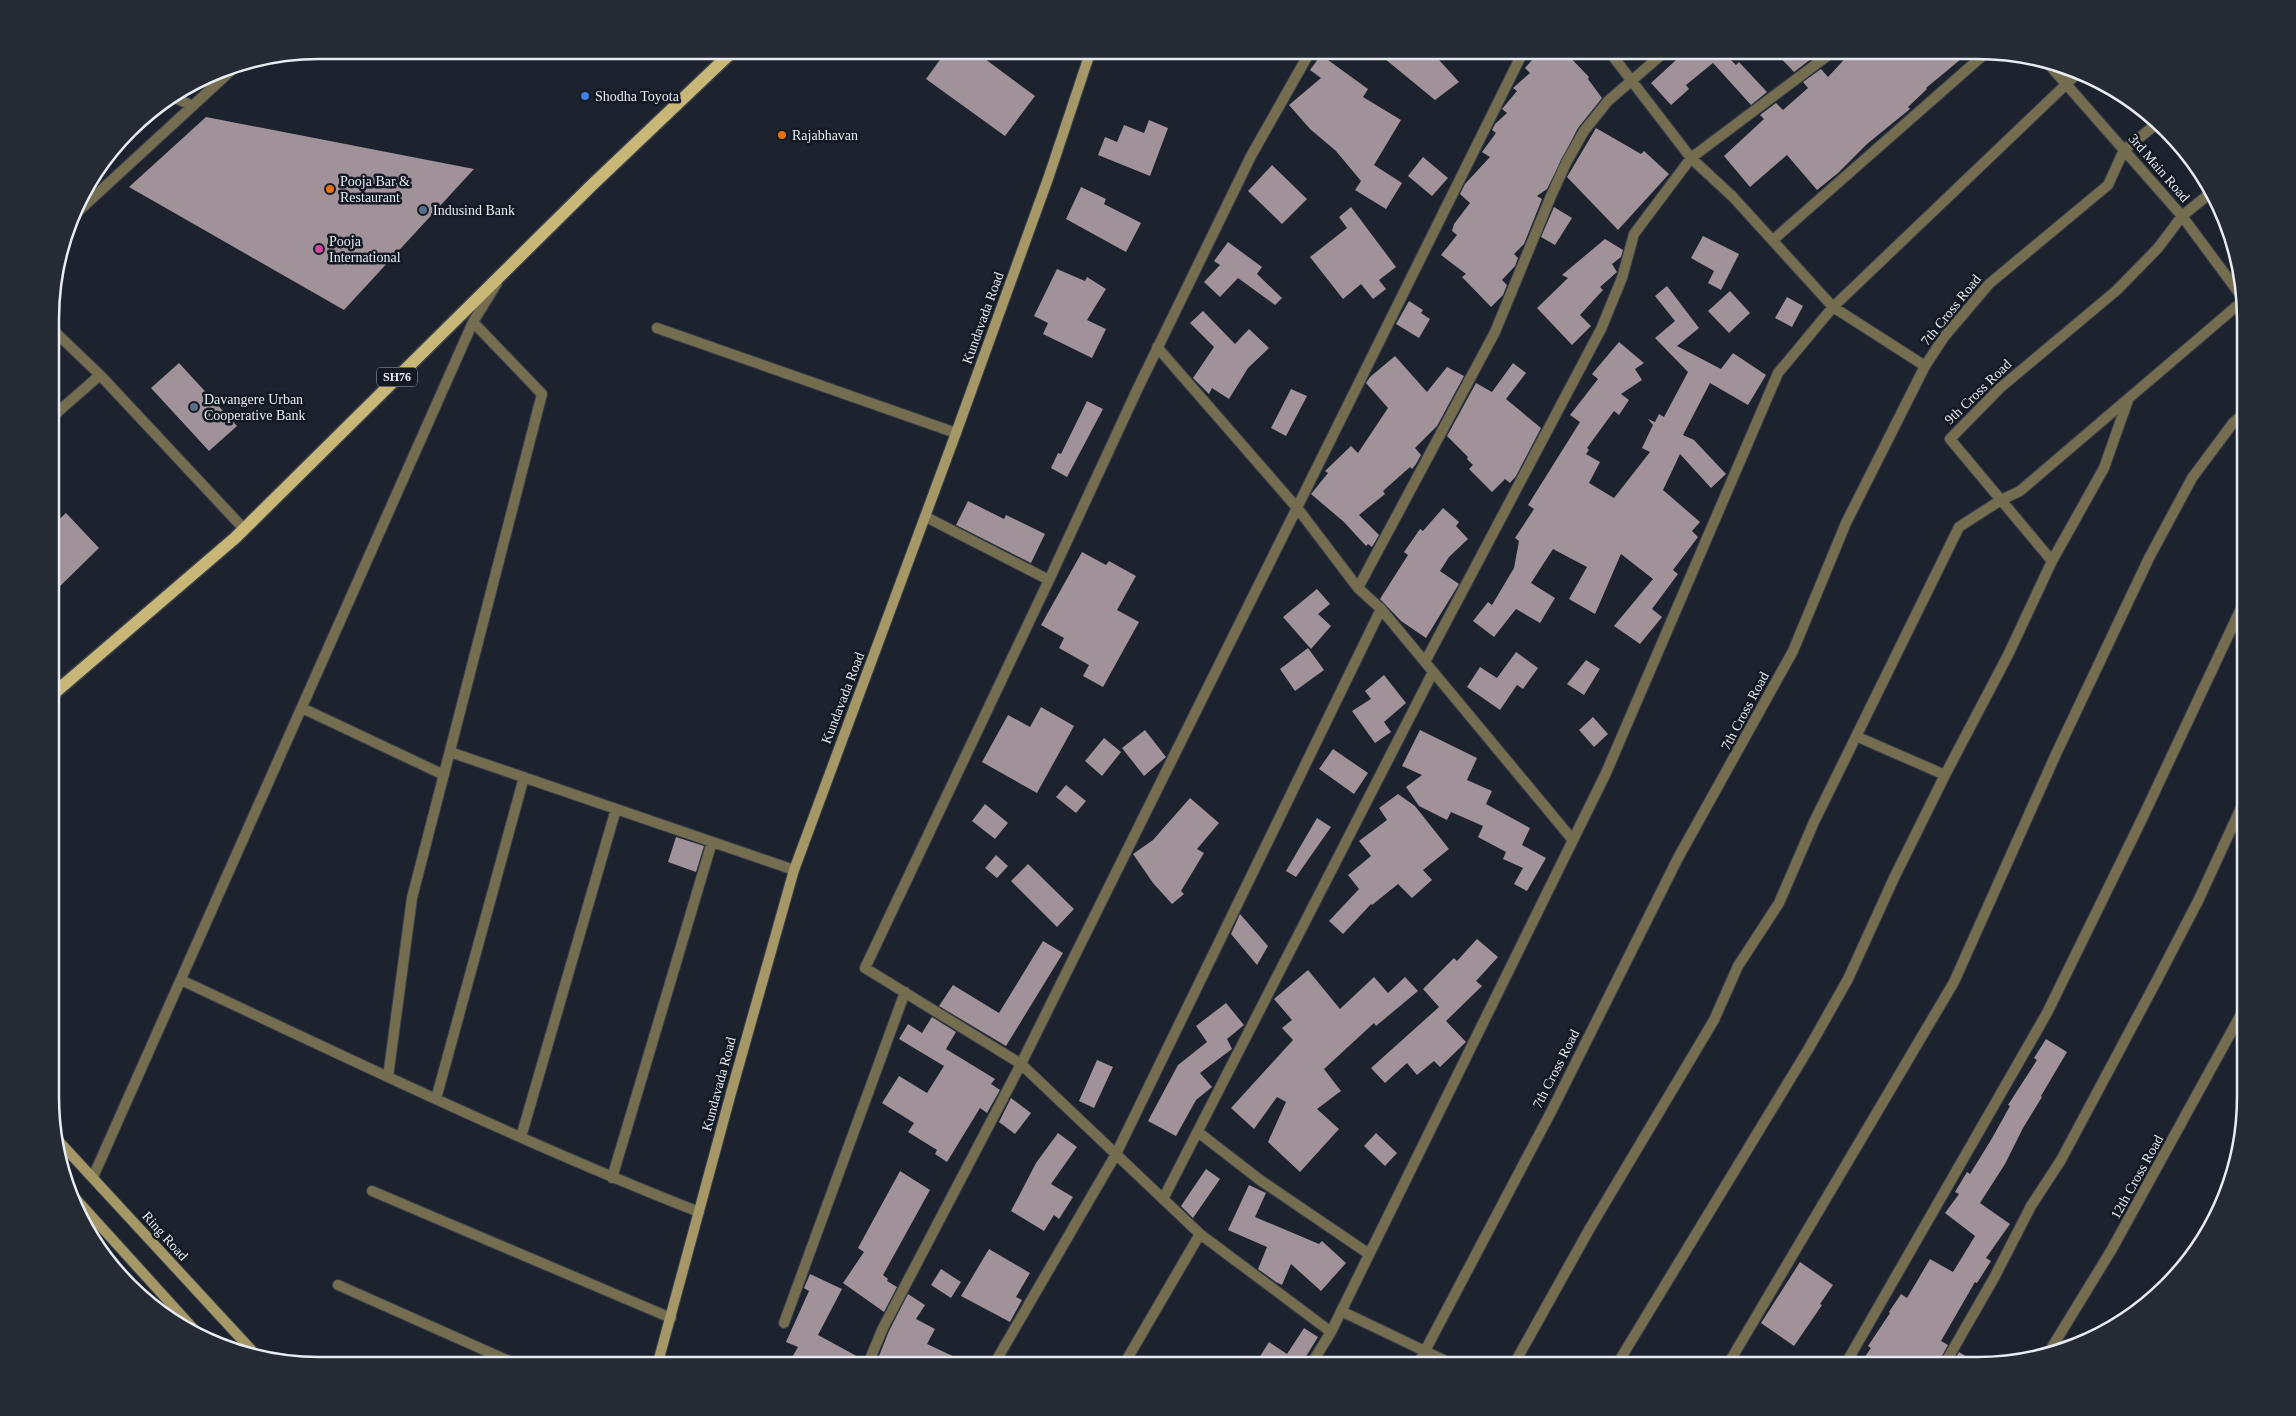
<svg xmlns="http://www.w3.org/2000/svg" width="2296" height="1416" font-family="'Times New Roman',serif">
	<style>
		.building { fill: #a19198 }
		.lines { fill: none; stroke-linecap: round; stroke-linejoin: round }
		.street-casing { stroke: #383f4a; stroke-width: 12 }
		.secondary-casing { stroke: #383f4a; stroke-width: 12 }
		.primary-casing { stroke: #383f4a; stroke-width: 15 }
		.street { stroke: #756d4f; stroke-width: 10 }
		.secondary { stroke: #a59766; stroke-width: 10 }
		.primary { stroke: #c9b777; stroke-width: 12 }
		.shop-dot { fill: #3f7fe0; stroke: #131a24; stroke-width: 2 }
		.food-dot { fill: #e8710a; stroke: #131a24; stroke-width: 2 }
		.service-dot { fill: #5c6f8a; stroke: #131a24; stroke-width: 2 }
		.hotel-dot { fill: #d1479c; stroke: #131a24; stroke-width: 2 }
		.labels { text-anchor: middle; dominant-baseline: central; stroke-width: 5; stroke-linejoin: round; paint-order: stroke }
		.shield { fill: #131a24; stroke: #a7adb5; stroke-width: 1 }
		.shield-label { font-size: 12px; font-weight: bold; fill: #e7ecf3 }
		.poi-label { font-size: 14px; fill: #e7ecf3; stroke: #131a24; text-anchor: start }
		.street-label { font-size: 14px; fill: #e7ecf3; stroke: #131a24 }
		.rim { fill: none; stroke: #e7ecf3; stroke-width: 2.5 }
	</style>
	<rect width="100%" height="100%" fill="#1c232e"/>
	<path class="building" d="M947,50H973L1035,96L1005,136L926,79Z
		M1374,50H1430L1459,82L1435,100Z
		M1541,50H1563L1589,77L1588,79L1602,98L1578,128L1547,189L1537,196L1542,199L1524,244L1514,254L1518,258L1515,266L1502,280L1507,285L1503,295L1491,307L1462,277L1466,274L1441,255L1457,235L1452,231L1454,224L1470,203L1460,194L1465,184L1490,157L1482,152L1496,133L1492,130L1495,124L1507,113L1502,109L1517,91L1513,88L1530,73L1525,68Z
		M1687,50H1728L1724,53L1736,65L1739,62L1767,92L1751,105L1713,63L1686,85L1689,89L1671,105L1651,83Z
		M1773,50H1803L1811,59L1794,72Z
		M1853,50H1972L1926,88L1927,89L1908,107L1910,109L1867,144L1838,173L1817,190L1787,155L1750,187L1724,156L1764,119L1760,115L1776,103L1783,110L1808,88L1803,82L1821,69L1828,77Z
		M1321,55L1368,89L1363,97L1401,120L1374,165L1402,183L1386,209L1355,190L1361,181L1336,151L1310,129L1289,105L1321,78L1310,70Z
		M206,117L474,169L344,310L129,187Z
		M1149,120L1168,128L1150,176L1098,155L1105,137L1117,142L1124,125L1144,133Z
		M1596,128L1641,154L1644,151L1669,174L1618,230L1567,177Z
		M1423,157L1448,178L1432,196L1408,176Z
		M1272,165L1307,199L1282,224L1248,191Z
		M1081,187L1106,199L1104,204L1141,223L1126,252L1066,219Z
		M1351,207L1396,267L1379,280L1386,289L1373,299L1361,284L1343,299L1310,257L1347,228L1339,217Z
		M1554,207L1572,218L1555,245L1541,237Z
		M1703,236L1739,254L1721,290L1708,283L1714,271L1691,258Z
		M1605,239L1623,250L1621,257L1612,264L1617,272L1600,287L1603,290L1580,315L1591,326L1572,345L1537,308L1568,278L1562,275Z
		M1228,242L1262,267L1257,274L1282,298L1275,305L1238,278L1220,297L1204,282L1220,265L1214,261Z
		M1057,269L1085,281L1087,277L1106,289L1087,320L1106,329L1092,358L1043,334L1048,323L1034,316Z
		M1667,286L1699,328L1677,346L1721,369L1733,353L1766,375L1748,405L1710,383L1683,435L1694,440L1726,474L1711,488L1680,454L1663,490L1700,522L1692,531L1698,537L1673,570L1678,574L1652,609L1662,617L1640,644L1614,626L1653,579L1621,554L1595,614L1569,599L1587,567L1553,549L1531,583L1555,598L1540,623L1516,609L1494,637L1473,621L1488,602L1492,605L1514,568L1519,541L1515,538L1534,509L1528,505L1580,422L1570,415L1598,379L1592,374L1619,342L1644,363L1635,369L1642,380L1621,394L1629,400L1619,415L1614,411L1587,448L1589,450L1586,454L1600,462L1589,483L1614,498L1650,452L1642,448L1653,425L1648,419L1655,422L1659,414L1664,417L1688,372L1655,338L1675,321L1655,296Z
		M1730,291L1750,313L1729,333L1708,311Z
		M1787,297L1803,306L1792,327L1775,318Z
		M1409,301L1423,310L1421,313L1430,319L1419,338L1396,324Z
		M1203,311L1235,344L1249,329L1269,348L1248,368L1229,399L1212,388L1209,394L1193,378L1214,347L1190,323Z
		M1395,356L1427,392L1447,367L1464,376L1437,426L1415,448L1421,455L1416,464L1412,469L1410,467L1383,491L1385,494L1359,515L1379,535L1372,547L1368,544L1366,546L1344,522L1311,494L1328,473L1325,471L1351,446L1358,453L1388,408L1366,383L1370,377Z
		M179,363L237,426L209,451L151,388Z
		M1513,363L1526,373L1506,399L1541,428L1516,476L1510,483L1505,479L1492,492L1469,469L1473,465L1467,459L1468,457L1447,436L1476,383L1492,392Z
		M1291,389L1307,396L1286,436L1271,428Z
		M1087,401L1103,409L1067,477L1051,468L1058,453L1061,454Z
		M968,501L1004,519L1006,515L1045,534L1031,563L956,525Z
		M1443,508L1459,522L1456,526L1468,539L1449,557L1440,571L1459,584L1426,638L1401,621L1380,599L1408,555L1404,552L1420,529L1423,531Z
		M66,513L99,548L52,594V526Z
		M1082,552L1106,565L1109,561L1136,576L1117,610L1139,622L1103,687L1083,676L1089,665L1059,648L1064,638L1041,625Z
		M1317,589L1330,604L1318,614L1331,626L1311,649L1283,617Z
		M1308,648L1324,670L1295,691L1280,669Z
		M1516,652L1538,668L1523,689L1517,685L1500,710L1467,687L1480,667L1497,678Z
		M1586,660L1600,669L1584,695L1567,684Z
		M1384,675L1406,703L1384,722L1391,732L1375,743L1352,711L1371,699L1365,691Z
		M1041,707L1074,726L1037,793L982,762L1008,715L1030,727Z
		M1593,717L1608,734L1594,747L1579,730Z
		M1145,730L1166,757L1144,776L1122,748Z
		M1420,730L1477,758L1467,780L1492,791L1486,804L1530,828L1522,845L1546,858L1527,891L1514,884L1523,868L1503,859L1506,852L1478,837L1483,826L1451,812L1447,820L1419,806L1406,787L1422,775L1402,766Z
		M1104,738L1121,752L1102,776L1085,761Z
		M1333,749L1368,773L1354,794L1319,769Z
		M1066,785L1086,801L1076,813L1056,797Z
		M1398,794L1415,806L1449,849L1423,870L1432,880L1412,898L1398,884L1372,905L1371,904L1343,934L1329,921L1359,889L1348,875L1371,856L1359,841L1387,820L1379,808Z
		M1190,798L1219,823L1197,849L1204,853L1181,891L1184,894L1172,904L1153,883L1133,854L1153,840Z
		M985,804L1008,823L995,839L972,821Z
		M1317,818L1331,827L1296,877L1286,871Z
		M676,837L704,846L696,872L668,862Z
		M996,855L1008,866L997,878L985,868Z
		M1028,864L1074,909L1057,927L1011,881Z
		M1240,914L1268,946L1257,965L1231,934Z
		M1477,939L1498,957L1476,981L1482,986L1446,1021L1466,1042L1440,1067L1434,1061L1417,1075L1407,1063L1385,1083L1371,1068L1439,1007L1423,989L1454,958L1457,961Z
		M1043,941L1063,953L1006,1046L939,1006L953,985L999,1013Z
		M1308,970L1340,1009L1374,977L1388,993L1405,977L1418,991L1376,1026L1374,1023L1324,1069L1341,1091L1317,1109L1339,1129L1300,1172L1268,1142L1286,1102L1277,1097L1254,1129L1231,1108L1293,1040L1282,1028L1292,1020L1274,999Z
		M1226,1003L1244,1025L1227,1039L1232,1049L1200,1073L1212,1087L1196,1100L1176,1136L1148,1121L1178,1065L1207,1042L1196,1026Z
		M932,1017L956,1032L946,1049L995,1079L991,1084L1000,1090L987,1113L980,1108L947,1162L935,1154L937,1150L908,1132L914,1123L882,1103L899,1076L927,1093L944,1066L899,1039L908,1024L922,1033Z
		M2046,1039L2067,1052L2041,1096L2042,1097L2023,1128L2005,1164L1980,1203L2010,1224L1986,1258L1991,1261L1977,1283L1975,1282L1941,1341L1948,1345L1937,1365H1859L1871,1348L1868,1346L1890,1313L1889,1312L1901,1294L1907,1298L1930,1259L1953,1272L1975,1236L1945,1213L1959,1194L1955,1192L1967,1172L1970,1174L1991,1140L2010,1106L2008,1105L2037,1060L2034,1058Z
		M1097,1060L1113,1067L1094,1108L1079,1101Z
		M1011,1098L1031,1113L1015,1134L999,1122Z
		M1058,1133L1077,1147L1051,1184L1073,1197L1059,1219L1054,1215L1044,1231L1011,1211L1036,1163Z
		M1376,1133L1397,1153L1385,1166L1364,1146Z
		M1206,1169L1220,1179L1193,1218L1181,1206Z
		M900,1171L930,1190L883,1275L888,1279L887,1281L897,1287L884,1312L843,1283L864,1252L858,1248Z
		M1249,1185L1266,1193L1255,1217L1319,1244L1322,1241L1346,1263L1321,1291L1291,1264L1282,1285L1276,1282L1258,1269L1267,1247L1228,1230Z
		M989,1249L1030,1273L1016,1297L1022,1300L1010,1322L961,1296Z
		M1800,1262L1833,1285L1820,1304L1822,1305L1794,1346L1761,1323Z
		M941,1269L961,1282L951,1298L931,1285Z
		M810,1274L842,1289L818,1335L862,1359L860,1366H787L798,1347L786,1342L809,1291L804,1288Z
		M908,1294L925,1305L916,1319L935,1329L927,1344L974,1366H875L889,1331Z
		M1304,1328L1318,1337L1302,1363L1303,1366H1254L1269,1342L1287,1354Z
		M1959,1352L1980,1365H1952Z"/>
	<g class="lines">
		<defs>
			<path id="street" d="M1311,50L1251,156L1137,390L1049,580L865,968L1021,1064L1200,1234L1331,1332
				M1608,50L1691,158L1733,197L1833,307L1925,366
				M2044,59L2182,216L2245,301
				M173,97L193,106
				M2213,191L2182,216L2158,248L2117,290L2000,388L1950,439L2001,500L2020,491L2245,299
				M73,216L236,66
				M1773,240L1988,51
				M657,328L956,433
				M52,329L100,375L244,529
				M1157,347L1298,509L1358,588L1381,609L1572,839
				M52,417L100,375
				M926,517L1049,580
				M2052,561L2104,468L2128,400
				M1358,588L1495,332L1551,196L1566,163L1584,131L1608,101L1667,50
				M1425,662L1601,329L1622,278L1634,234L1691,158L1835,50
				M302,708L444,775
				M1858,737L1945,775
				M450,752L794,870
				M181,980C352,1060 523,1143 699,1212
				M388,1077L412,898L542,394L473,322
				M436,1099L524,777
				M1198,1132L1260,1180L1369,1254
				M521,1137L616,809
				M93,1177L473,322L497,283
				M612,1178L712,842
				M372,1191L671,1318
				M1163,1199L1433,672
				M338,1285L520,1366
				M1341,1311L1456,1366
				M784,1323L905,992
				M2046,1357L2112,1249L2245,1007
				M1845,1365L2047,1013L2141,821L2245,600
				M1944,1365L1994,1278L2031,1206L2061,1160L2157,980L2199,899L2245,799
				M867,1366L883,1328L1021,1064L1524,50
				M993,1366L1116,1154L1381,609
				M1123,1366L1200,1234
				M1310,1366L1331,1332L1606,773L1778,373L1833,307L2078,73
				M1417,1366L1552,1110L1678,858L1793,651L1846,523L1925,366L1944,337L1989,284L2108,185L2124,150L2159,122
				M1513,1366L1590,1228L1714,1020L1738,966L1779,903L1814,822L1959,527L2001,500L2052,561L2008,655L1945,775L1894,878L1848,979L1809,1048L1616,1366
				M1727,1366L1954,982L2056,754L2149,558L2192,478L2233,423L2245,412"/>
			<path id="secondary" d="M53,1135L257,1356
				M75,1198L201,1337
				M657,1366L731,1093L794,870L956,433L1049,176L1091,50"/>
			<path id="primary" d="M52,695L235,538L591,186L734,50"/>
		</defs>
		<use href="#street" class="street-casing"/>
		<use href="#secondary" class="secondary-casing"/>
		<use href="#primary" class="primary-casing"/>
		<use href="#street" class="street"/>
		<use href="#secondary" class="secondary"/>
		<use href="#primary" class="primary"/>
	</g>
	<circle class="shop-dot" cx="585" cy="96" r="5"/>
	<g class="food-dot">
		<circle cx="782" cy="135" r="5"/>
		<circle cx="330" cy="189" r="5"/>
	</g>
	<g class="service-dot">
		<circle cx="423" cy="210" r="5"/>
		<circle cx="194" cy="407" r="5"/>
	</g>
	<circle class="hotel-dot" cx="319" cy="249" r="5"/>
	<g class="labels">
		<rect class="shield" x="377" y="367.5" width="40" height="19" rx="4"/>
		<g class="shield-label">
			<text x="397" y="377">SH76</text>
		</g>
		<g class="poi-label">
			<text x="595" y="96">Shodha Toyota</text>
			<text x="792" y="135">Rajabhavan</text>
			<text x="340" y="181">Pooja Bar &amp;<tspan x="340" dy="16">Restaurant</tspan></text>
			<text x="433" y="210">Indusind Bank</text>
			<text x="329" y="241">Pooja<tspan x="329" dy="16">International</tspan></text>
			<text x="204" y="399">Davangere Urban<tspan x="204" dy="16">Cooperative Bank</tspan></text>
		</g>
		<g class="street-label">
			<text transform="translate(2159 168) rotate(49)">3rd Main Road</text>
			<text transform="translate(1951 310) rotate(-51)">7th Cross Road</text>
			<text transform="translate(983 318) rotate(-70)">Kundavada Road</text>
			<text transform="translate(1978 392) rotate(-44)">9th Cross Road</text>
			<text transform="translate(843 698) rotate(-69)">Kundavada Road</text>
			<text transform="translate(1745 711) rotate(-62)">7th Cross Road</text>
			<text transform="translate(1556 1069) rotate(-63)">7th Cross Road</text>
			<text transform="translate(719 1084) rotate(-75)">Kundavada Road</text>
			<text transform="translate(2137 1177) rotate(-61)">12th Cross Road</text>
			<text transform="translate(165 1236) rotate(48)">Ring Road</text>
		</g>
	</g>
	<path d="M0 0H2296V1416H0ZM319 59H1977A260 260 0 0 1 2237 319V1097A260 260 0 0 1 1977 1357H319A260 260 0 0 1 59 1097V319A260 260 0 0 1 319 59Z" fill="#242b35" fill-rule="evenodd"/>
	<path class="rim" d="M319 59H1977A260 260 0 0 1 2237 319V1097A260 260 0 0 1 1977 1357H319A260 260 0 0 1 59 1097V319A260 260 0 0 1 319 59Z"/>
</svg>
